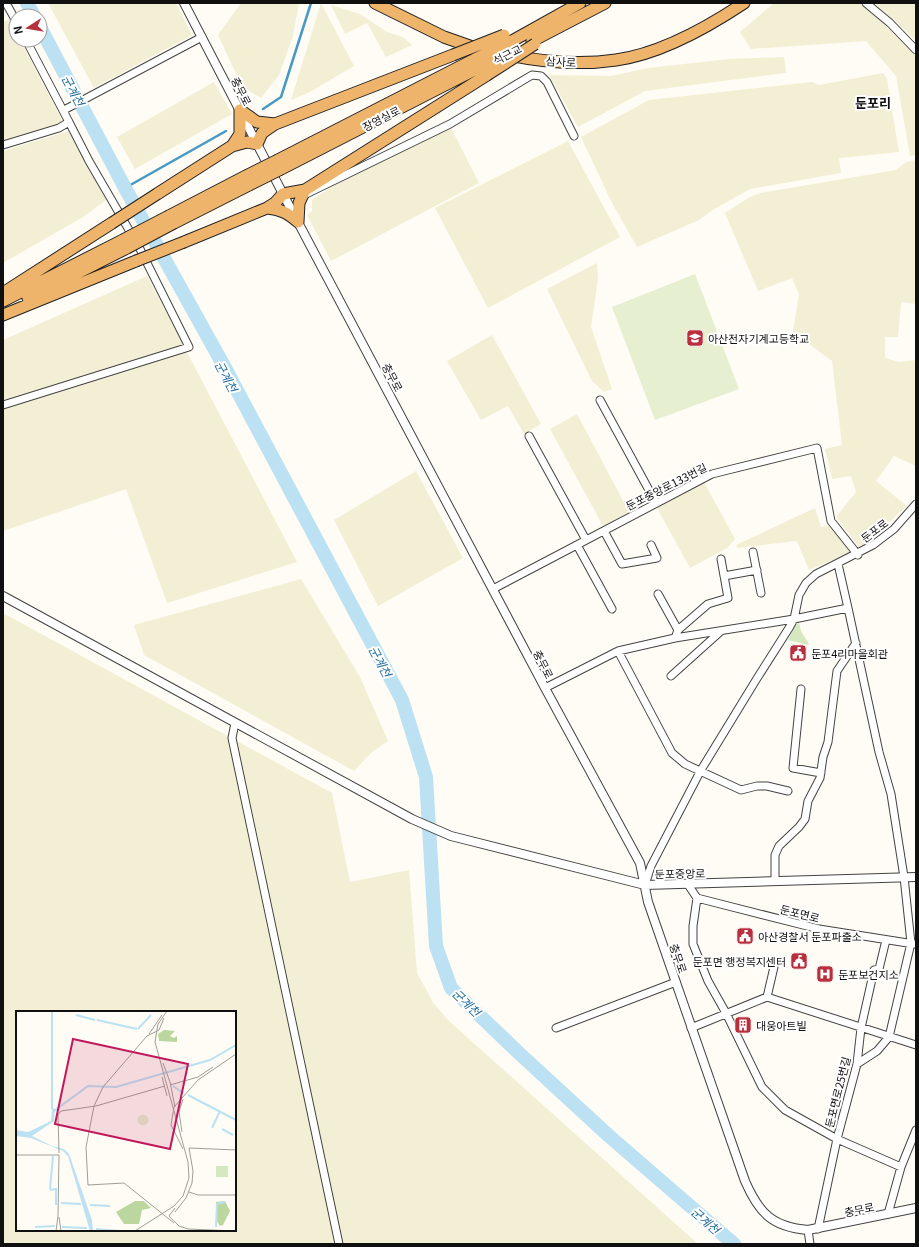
<svg xmlns="http://www.w3.org/2000/svg" width="919" height="1247" font-family="Georgia,'Noto Sans KR',serif">
	<style>
		.farmland { fill: #f3efd5; fill-rule: evenodd }
		.green { fill: #d6e8bf }
		.pitch { fill: #e6efd0 }
		.lines { fill: none; stroke-linecap: round; stroke-linejoin: round }
		.stream { stroke: #4799c5; stroke-width: 2.5 }
		.river { stroke: #bbe1f3; stroke-width: 14 }
		.minor-casing { stroke: #434343; stroke-width: 9 }
		.tertiary-casing { stroke: #434343; stroke-width: 10 }
		.trunk-casing { stroke: #212121; stroke-width: 13 }
		.minor { stroke: #fff; stroke-width: 7 }
		.tertiary { stroke: #fff; stroke-width: 8 }
		.trunk { stroke: #eeb46c; stroke-width: 11 }
		.trunk-bridge-casing { stroke: #212121; stroke-width: 13; stroke-linecap: butt }
		.trunk-bridge { stroke: #eeb46c; stroke-width: 11 }
		.labels { text-anchor: middle; dominant-baseline: central; stroke-width: 4; stroke-linejoin: round; paint-order: stroke }
		.street-label { font-size: 11px; fill: #101010; stroke: #fff }
		.poi-label { font-size: 11px; fill: #101010; stroke: #fff; text-anchor: start }
		.water-label { font-size: 12px; font-style: italic; fill: #206c9b; stroke: #fff }
		.quarter-label { font-size: 13px; font-weight: bold; fill: #101010; stroke: #fff }
		.inset-river { fill: none; stroke: #bbe1f3; stroke-width: 2 }
		.inset-road { fill: none; stroke: #9f9e99; stroke-width: 1 }
		.view { fill: #c2185b; fill-opacity: 0.15; stroke: #c2185b; stroke-width: 2 }
		.inset-edge { fill: none; stroke: #101010; stroke-width: 2 }
	</style>
	<rect width="100%" height="100%" fill="#fefcf4"/>
	<path class="farmland" d="M48,3H176L192,35L94,88Z
		M241,3H299L293,36L279,75L261,98L249,91L239,80L218,35Z
		M321,3L354,66L310,92L291,100Z
		M774,3H859L882,22L916,56V155L910,156L896,76L866,41L751,49L740,32Z
		M874,3H916V41L891,17Z
		M331,5L360,14L387,32L403,37L412,45L386,57L367,23L345,34Z
		M10,19L16,32V40H20L63,122L58,125L3,142V22Z
		M784,57L786,73L645,91L578,127L549,75L611,76L648,68L729,59Z
		M883,73L887,79L899,152L839,158L841,173L750,189L711,211L699,220L637,247L612,203L581,137L649,100L812,82L819,85Z
		M214,82L232,114L135,169L117,137Z
		M451,128L479,183L331,261L307,215L312,211V200L334,185Z
		M69,131L106,200L83,217L3,263V151Z
		M568,141L620,237L488,308L435,208Z
		M916,160V304L901,302L898,337H885V358L899,362L916,360V466L894,456L876,481L907,506L864,545L858,546L836,517L856,492L851,476L832,479L825,449L842,445L832,361L793,332L799,294L792,278L758,291L725,213L750,197L761,193L896,170L906,162Z
		M597,263L598,279L591,327L612,389L604,392L592,381L547,289Z
		M147,276L297,562L167,603L126,489L3,531V340Z
		M492,335L541,424L524,434L508,406L481,420L447,361Z
		M577,414L629,512L603,526L550,429Z
		M416,471L463,558L378,606L334,520Z
		M704,482L735,539L727,548L690,568L657,508Z
		M815,508L821,527L829,526L851,552L809,570L797,541L737,548L736,545Z
		M301,579L360,677L388,741L372,752L354,771L144,655L134,625Z
		M3,613L332,793L350,882L409,870L417,973L434,1004L449,1021L698,1244H3ZM17,1012H235V1230H17Z"/>
	<path class="green" d="M799,623L801,631L809,644L808,645L788,640L796,624Z"/>
	<path class="pitch" d="M695,274L739,389L655,420L612,307Z"/>
	<g class="lines">
		<path class="stream" d="M263,109L281,97L311,3
			M125,188L226,131"/>
		<path class="river" d="M27,3L34,16
			M40,27L125,188L224,366L402,700L426,777L436,946L451,988L521,1055L609,1136L734,1244"/>
		<defs>
			<path id="minor" d="M6,3L16,21
				M866,3L890,23L916,50
				M64,110L202,37
				M3,145L59,128L69,122L26,40
				M302,196L450,124L532,75L541,76L547,82L574,136
				M600,400L656,503
				M3,405L189,347L140,249L89,161L69,122
				M529,436L586,540
				M604,531L622,564L657,558L651,545
				M577,545L612,609
				M753,552L761,593
				M724,576L757,570
				M493,589L712,474L817,448L831,521L858,555
				M658,594L678,630
				M848,608L879,752L891,794L904,877L911,943L889,1037L877,1051L857,1064
				M675,638L678,630L708,604L728,598L721,559
				M618,651L672,753L685,764L741,790L757,786H767L788,791
				M671,676L720,632
				M545,688L618,651L675,638L794,619L848,608L838,564
				M801,689L793,768L821,773
				M235,723L232,738L339,1244
				M775,881V855L779,846L799,827L805,819L808,801L820,778L823,757L828,742L837,671L856,643
				M687,883L697,898L819,929L914,944
				M645,885L651,866L701,770L756,680L789,628L794,619L799,595L806,583L816,574L873,545L894,529L916,504
				M697,898L693,926V944L708,981L726,1013L762,1087L785,1110L837,1139L901,1167
				M774,967L767,997L916,1045
				M556,1028L676,982
				M691,1028L767,997
				M888,1214L901,1167L916,1130
				M818,1229L837,1139L857,1064L861,1028L874,970L879,969L886,940
				M808,1230L810,1244"/>
			<path id="tertiary" d="M184,3L283,194L545,688L640,863L648,902L745,1181C759,1213 772,1227 808,1230L916,1208
				M3,596L412,819L451,836L645,885L916,877"/>
			<path id="trunk" d="M375,3L444,37L478,49
				M512,41L580,3
				M532,41L605,3
				M509,55C543,62 582,65 616,60C659,54 708,27 744,3
				M240,110L257,122L275,124
				M232,146L240,134V110
				M278,160L475,59
				M281,169L482,66
				M157,194L232,146L247,142L257,144L262,133L275,124L453,55
				M267,208C280,209 288,213 298,222
				M169,216L246,176
				M298,222L299,203L305,190
				M174,223L249,185
				M184,242L267,208L275,203L283,194L305,190L487,75
				M3,293L112,223
				M28,298L127,248
				M3,301L123,240
				M3,315L136,261"/>
		</defs>
		<use href="#minor" class="minor-casing"/>
		<use href="#tertiary" class="tertiary-casing"/>
		<use href="#trunk" class="trunk-casing"/>
		<use href="#minor" class="minor"/>
		<use href="#tertiary" class="tertiary"/>
		<use href="#trunk" class="trunk"/>
		<defs>
			<path id="trunk-bridge" d="M453,55L504,35
				M475,59L512,41
				M482,66L513,50
				M487,75L535,44
				M246,176L278,160
				M249,185L281,169
				M112,223L157,194
				M123,240L169,216
				M127,248L174,223
				M136,261L184,242"/>
		</defs>
		<use href="#trunk-bridge" class="trunk-bridge-casing"/>
		<use href="#trunk-bridge" class="trunk-bridge"/>
	</g>
	<defs>
		<symbol id="school-square" viewBox="-11 -11 22 22"><rect x="-9" y="-9" width="18" height="18" rx="4" fill="#b8303d" stroke="#fff"/><path d="M0-5L7-2L0 1L-7-2ZM-4 1L0 2.5L4 1V4Q0 6-4 4Z" fill="#fff"/></symbol>
		<symbol id="civic-square" viewBox="-11 -11 22 22"><rect x="-9" y="-9" width="18" height="18" rx="4" fill="#b8303d" stroke="#fff"/><path d="M-.6-6.5H3V-4.5H.6V-3L4-1V1h2V6H-6V1h2V-1L-.6-3ZM-1.2 2.5V6h2.4V2.5Z" fill="#fff"/></symbol>
		<symbol id="hospital-square" viewBox="-11 -11 22 22"><rect x="-9" y="-9" width="18" height="18" rx="4" fill="#b8303d" stroke="#fff"/><path d="M-5-5h3v3.5h4V-5h3V5h-3V1.5h-4V5h-3Z" fill="#fff"/></symbol>
		<symbol id="building-square" viewBox="-11 -11 22 22"><rect x="-9" y="-9" width="18" height="18" rx="4" fill="#b8303d" stroke="#fff"/><path d="M-4-6H4V6H1V3H-1V6H-4ZM-2.5-4.3h1.7v1.8h-1.7ZM.8-4.3h1.7v1.8H.8ZM-2.5-1h1.7V.8h-1.7ZM.8-1h1.7V.8H.8Z" fill="#fff"/></symbol>
	</defs>
	<g fill-rule="evenodd">
		<use href="#school-square" x="685" y="328" width="20" height="20"/>
		<use href="#civic-square" x="788" y="643" width="20" height="20"/>
		<use href="#civic-square" x="735" y="926" width="20" height="20"/>
		<use href="#civic-square" x="789" y="951" width="20" height="20"/>
		<use href="#hospital-square" x="815" y="964" width="20" height="20"/>
		<use href="#building-square" x="733" y="1015" width="20" height="20"/>
	</g>
	<g class="labels">
		<g class="street-label">
			<text transform="translate(507 54) rotate(-27)">석근교</text>
			<text transform="translate(561 61) rotate(3)">삼사로</text>
			<text transform="translate(242 91) rotate(63)">충무로</text>
			<text transform="translate(381 118) rotate(-27)">장영실로</text>
			<text transform="translate(393 377) rotate(62)">충무로</text>
			<text transform="translate(666 486) rotate(-27)">둔포중앙로133번길</text>
			<text transform="translate(874 530) rotate(-37)">둔포로</text>
			<text transform="translate(544 664) rotate(63)">충무로</text>
			<text transform="translate(680 873) rotate(-1)">둔포중앙로</text>
			<text transform="translate(800 913) rotate(14)">둔포면로</text>
			<text transform="translate(679 958) rotate(71)">충무로</text>
			<text transform="translate(837 1092) rotate(-76)">둔포면로25번길</text>
			<text transform="translate(859 1209) rotate(-12)">충무로</text>
		</g>
		<g class="poi-label">
			<text x="708" y="338">아산전자기계고등학교</text>
			<text x="811" y="653">둔포4리마을회관</text>
			<text x="758" y="936">아산경찰서 둔포파출소</text>
			<text x="786" y="961" text-anchor="end">둔포면 행정복지센터</text>
			<text x="838" y="974">둔포보건지소</text>
			<text x="756" y="1025">대웅아트빌</text>
		</g>
		<g class="water-label">
			<text transform="translate(74 90) rotate(62)">군계천</text>
			<text transform="translate(227 376) rotate(62)">군계천</text>
			<text transform="translate(381 661) rotate(62)">군계천</text>
			<text transform="translate(467 1002) rotate(44)">군계천</text>
			<text transform="translate(706 1220) rotate(41)">군계천</text>
		</g>
		<g class="quarter-label">
			<text x="873" y="102">둔포리</text>
		</g>
	</g>
	<g transform="translate(16 1011)">
		<rect width="220" height="220" fill="#fefcf4"/>
		<path d="M200,155H212V166H200Z" fill="#d6e8bf"/>
		<path d="M148,19L159,20L154,25L158,27L161,25V31L143,30L142,23ZM119,190H128L135,197L126,199L123,213H108L100,201ZM209,190L214,200L207,214L204,215L200,209V191Z" fill="#bbd79f"/>
		<path d="M121.5 109a5.5 5.5 0 1 1 11 0a5.5 5.5 0 1 1-11 0Z" fill="#e6efd0"/>
		<path d="M39,97L38,110L16,125L36,135L48,138L53,143L76,209L77,220H74L52,145L47,140L15,127L0,125V119L12,121L35,110L36,98Z" fill="#bbe1f3"/>
		<path class="inset-river" d="M60,4L79,9M81,9L121,18M122,18L135,4M157,75L167,82M172,84L220,109M36,98V0M38,100L72,75L100,76L194,49L220,34M196,117L204,100M206,118L217,124M34,178L37,145M34,179L40,178V194M45,192L65,193M74,194L94,195M19,216L39,215M46,216L71,217M200,216L201,193L209,191M80,218L104,220"/>
		<path class="inset-road" d="M133,23L146,4M131,25L143,19L148,7M147,52L154,71L159,96M146,66L151,85M154,74L182,66L197,56M166,121L163,101L167,88M167,138L155,114L158,96L182,69L220,43M43,142L42,104L45,100L80,95L149,75M0,144H43M72,174L70,136L78,95L87,76L131,25M72,174L108,172L158,212M173,181L182,184H220M159,197L153,205L163,215M159,201L170,187L176,172L177,160L173,137L220,139M42,205L43,144M43,206L45,220M163,215L172,218L219,220M40,220L42,205M119,220L158,195L167,185L173,167L172,151L139,31L142,13L151,0"/>
		<path class="view" d="M57,28L172,53L154,138L39,113Z"/>
		<rect width="220" height="220" class="inset-edge"/>
	</g>
	<rect width="919" height="1247" fill="none" stroke="#101010" stroke-width="8"/>
	<g transform="translate(28 28) rotate(258)"><circle r="19" fill="#ffffff" stroke="#9f9f9f"/>
	<path d="M0-3L7 15L0 10L-7 15Z" fill="#b8303d"/>
	<text y="-6" font-size="11" font-weight="bold" text-anchor="middle" fill="#101010">N</text>
	</g>
</svg>
